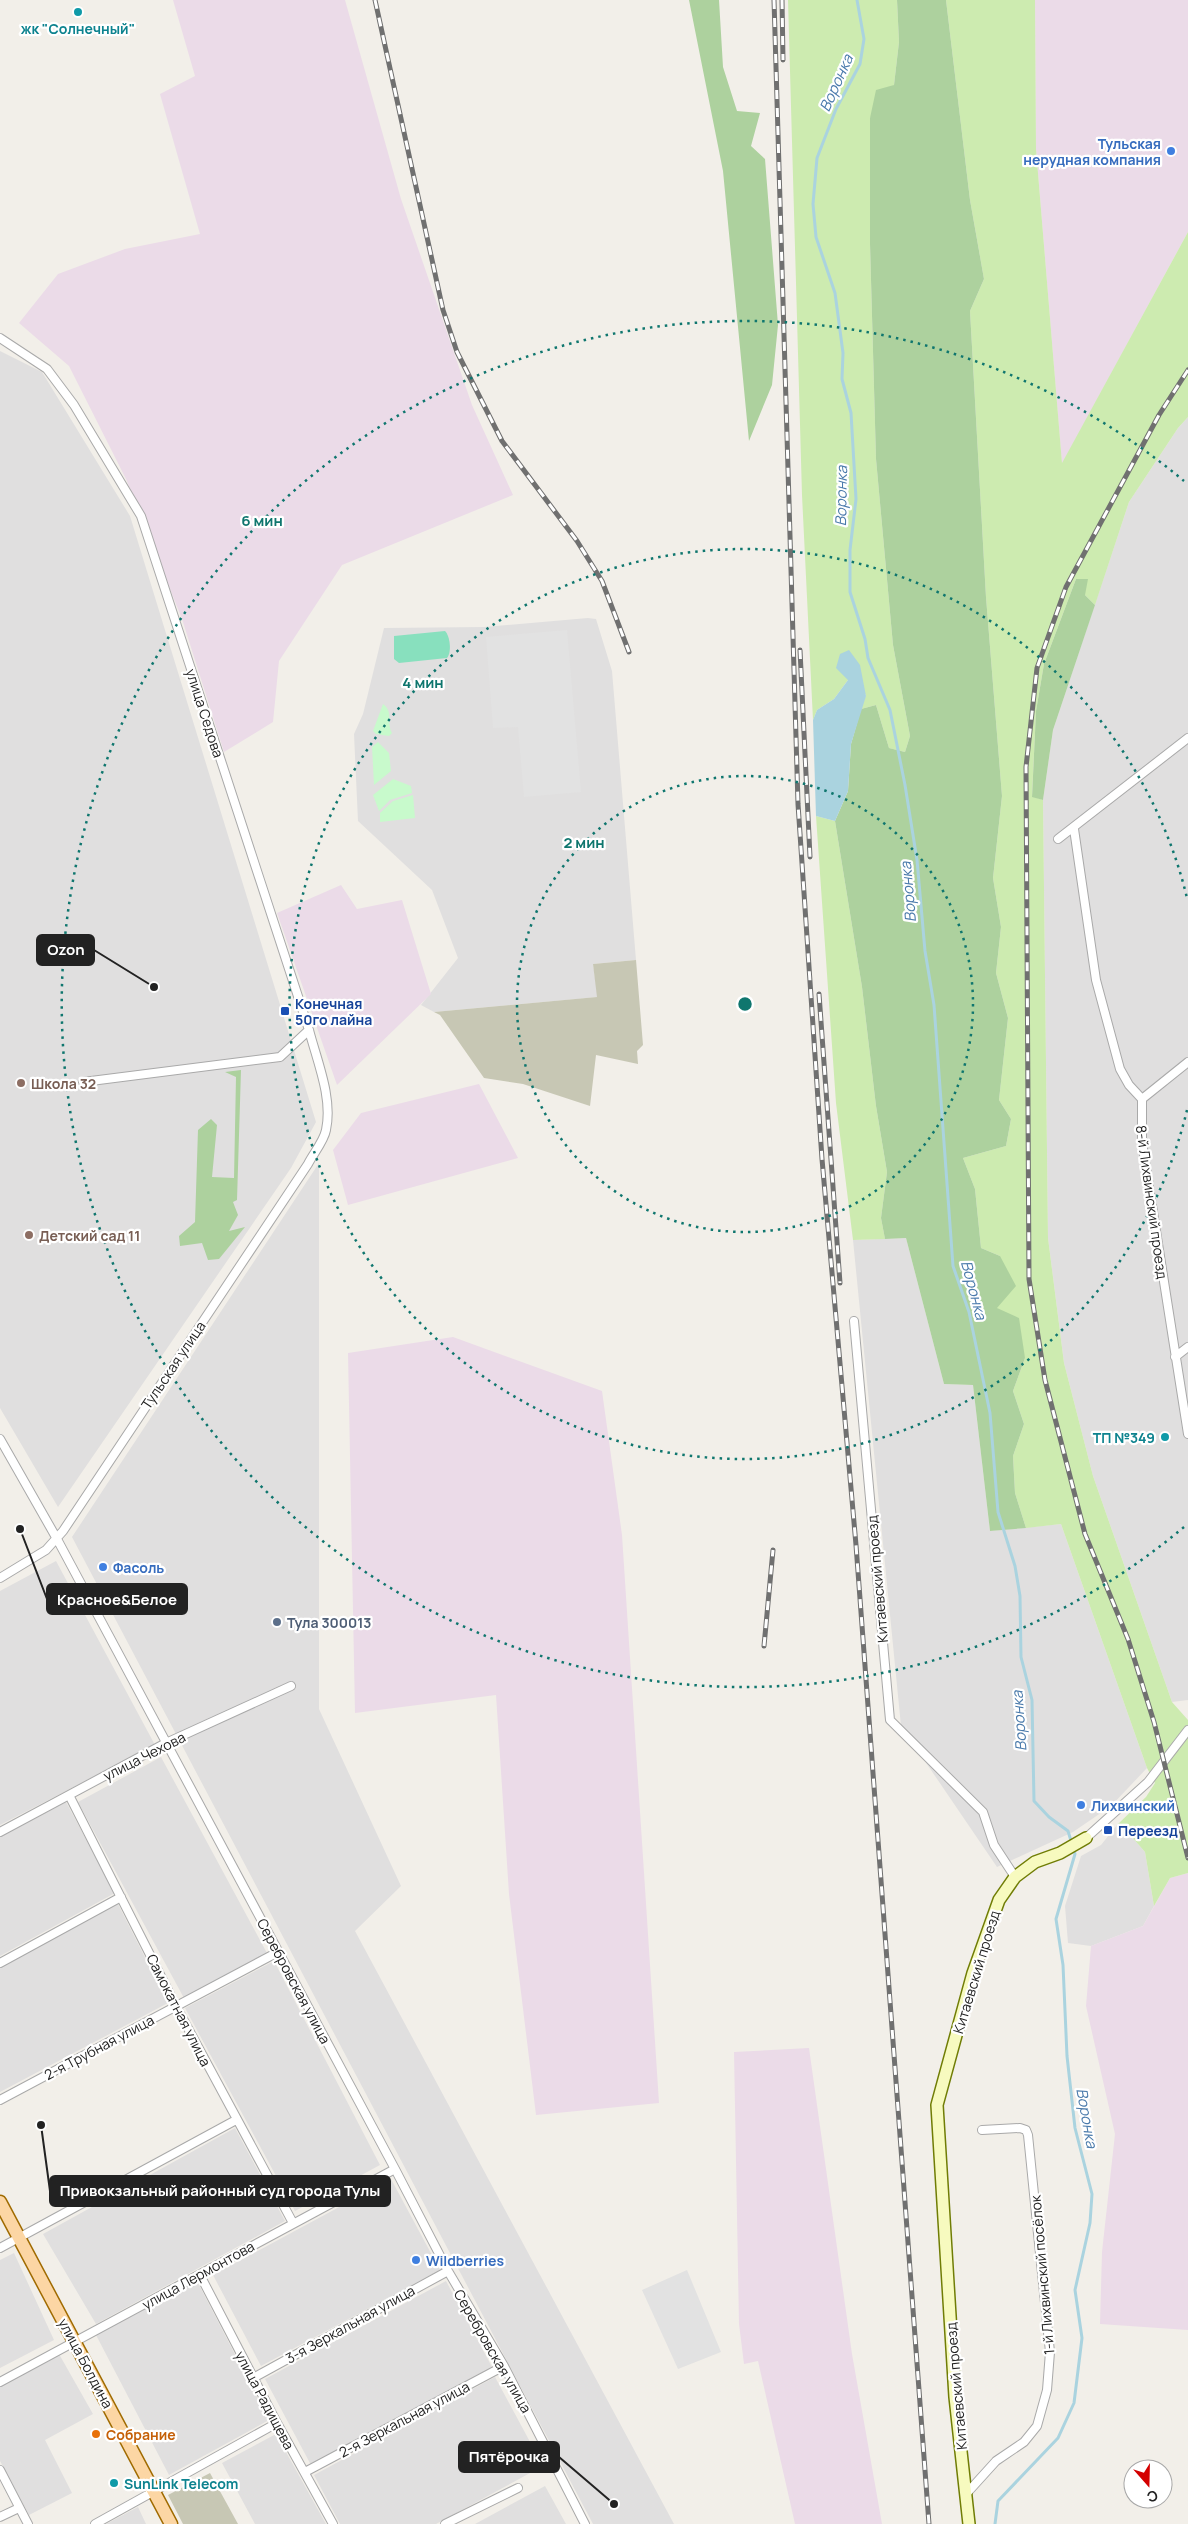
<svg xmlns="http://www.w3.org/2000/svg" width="1188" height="2524" font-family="Manrope,sans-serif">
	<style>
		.residential { fill: #e0dfdf }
		.industrial { fill: #ebdbe8 }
		.construction { fill: #c7c7b4 }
		.grass { fill: #cdebb0 }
		.forest { fill: #add19e }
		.park { fill: #c8facc }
		.pitch { fill: #88e0be }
		.parking { fill: #e2e2e2 }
		.water { fill: #aad3df }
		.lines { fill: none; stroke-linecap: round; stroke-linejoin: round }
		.stream { stroke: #aad3df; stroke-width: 3 }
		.street-casing { stroke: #a9a9a9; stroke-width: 10 }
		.secondary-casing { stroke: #707d05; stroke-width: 14 }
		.primary-casing { stroke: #a06b00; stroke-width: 15 }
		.street { stroke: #fff; stroke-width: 8 }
		.secondary { stroke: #f7fabf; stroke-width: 11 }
		.primary { stroke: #fcd6a4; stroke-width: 12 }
		.rail-casing { stroke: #707070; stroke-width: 5 }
		.rail { stroke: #fff; stroke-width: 3; stroke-dasharray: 9; stroke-linecap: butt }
		.ring { fill: none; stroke: #0f766e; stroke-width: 2.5; stroke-dasharray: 2.5 5 }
		.culture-dot { fill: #0f9aa8; stroke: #fff; stroke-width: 2 }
		.shop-dot { fill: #3f7fe0; stroke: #fff; stroke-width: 2 }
		.transit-dot { fill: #1a4fb4; stroke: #fff; stroke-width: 2 }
		.education-dot { fill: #8d6e63; stroke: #fff; stroke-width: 2 }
		.service-dot { fill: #5c6f8a; stroke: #fff; stroke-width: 2 }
		.food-dot { fill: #e8710a; stroke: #fff; stroke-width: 2 }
		.labels { text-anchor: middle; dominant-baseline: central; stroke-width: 4.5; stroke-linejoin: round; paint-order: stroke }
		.culture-label { font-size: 14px; font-weight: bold; fill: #0d838f; stroke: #fff }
		.shop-label { font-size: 14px; font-weight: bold; fill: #366cbe; stroke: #fff; text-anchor: start }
		.street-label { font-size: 14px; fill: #222; stroke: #fff }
		.transit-label { font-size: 14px; font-weight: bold; fill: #164399; stroke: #fff; text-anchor: start }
		.education-label { font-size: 14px; font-weight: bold; fill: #785e54; stroke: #fff; text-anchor: start }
		.service-label { font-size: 14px; font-weight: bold; fill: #4e5e75; stroke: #fff; text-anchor: start }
		.food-label { font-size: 14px; font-weight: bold; fill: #c56008; stroke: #fff; text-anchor: start }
		.water-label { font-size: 15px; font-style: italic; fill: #4a7aab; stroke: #fff }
		.centre { fill: #0f766e; stroke: #fff; stroke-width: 2.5 }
		.ring-label { font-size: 15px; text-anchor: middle; font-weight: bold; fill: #0f766e; stroke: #fff; stroke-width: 4.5; stroke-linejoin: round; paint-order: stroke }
		.leader { fill: none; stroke: #222; stroke-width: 2 }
		.callout-dot { fill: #222; stroke: #fff; stroke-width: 2 }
		.callout { fill: #222; stroke: #222; stroke-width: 2 }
		.callout-label { font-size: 15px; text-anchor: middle; font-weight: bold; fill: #fff }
	</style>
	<rect width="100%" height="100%" fill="#f2efe9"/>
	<path class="residential" d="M0,351L42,372L130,516L316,1122L291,1168L58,1507L0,1408Z
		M1188,417V1700L1172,1702L1093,1476L1064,1363L1048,1238L1043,800L1053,730L1129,502L1178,428Z
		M588,618L596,619L612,671L636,960L593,964L598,997L434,1012L421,1005L458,958L432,890L358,821L354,734L363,714L384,628L484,627Z
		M319,1163V1709L401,1886L355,1931L674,2524H593L72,1537Z
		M906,1238L944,1384L973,1385L990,1531L1061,1524L1147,1768L1111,1806L1073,1832L997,1867L901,1726L853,1240Z
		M56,1561L155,1745L0,1825V1591Z
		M161,1757L268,1955L185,2000L78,1802Z
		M66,1802L115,1893L0,1956V1837Z
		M1117,1825L1131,1836L1145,1852L1154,1906L1143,1926L1091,1946L1068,1943L1065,1906L1081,1856L1101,1845Z
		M117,1902L168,2003L0,2092V1967Z
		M274,1961L380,2165L295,2211L185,2008Z
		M235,2128L285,2221L96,2324L43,2234Z
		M391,2179L440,2270L261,2366L213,2275Z
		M14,2253L54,2340L0,2368V2260Z
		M197,2281L269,2420L169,2475L96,2335Z
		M446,2281L492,2367L311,2465L265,2379Z
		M59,2354L93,2414L45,2440L72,2493L29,2515L0,2461V2386Z
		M495,2377L543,2466L436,2524H340L314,2475Z
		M276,2434L326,2524H255L222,2463Z
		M545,2486L566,2524H475Z
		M138,2507L146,2524H106Z"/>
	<path class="industrial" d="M173,0H345L401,199L472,405L513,495L342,565L279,661L273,722L224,752L182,619L126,479L69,366L19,323L58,274L125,249L200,234L160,94L195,76Z
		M1035,0H1188V232L1062,464L1036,149Z
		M341,885L357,909L402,900L431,994L337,1085L277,913Z
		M479,1084L518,1158L348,1205L333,1150L361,1113Z
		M453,1337L602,1391L622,1535L659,2103L536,2115L509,1894L496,1695L355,1713L348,1353Z
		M1188,1873V2330L1100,2324L1102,2252L1115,2134L1086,2006L1091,1946L1143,1926L1170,1878Z
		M809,2048L852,2354L882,2524H795L758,2361L744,2364L739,2324L734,2052Z"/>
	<path class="construction" d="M636,960L643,1045L637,1051L638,1064L596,1055L590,1106L523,1084L484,1078L440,1015L434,1012L597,997L593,964Z
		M210,2473L238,2524H183L168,2495Z"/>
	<path class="grass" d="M788,0H897L899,42L894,85L870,118V244L876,459L893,645L910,736L905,752L889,748L876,705L861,709L866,695L848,680L834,699L817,710L813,720L802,495Z
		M946,0H1035L1036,149L1062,463L1188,232V417L1178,428L1129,502L1095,605L1085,595L1076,579L1044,664L1036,711L1032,796L1043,800L1048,1238L1064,1363L1093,1476L1172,1702L1188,1720V1873L1170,1878L1154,1906L1145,1852L1131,1836L1117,1825L1146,1797L1155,1783L1147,1768L1061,1524L1026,1528L1015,1493L1013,1456L1024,1424L1013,1391L1025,1358L997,1308L1000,1256L981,1248L975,1189L963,1158L1006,1146L1011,1119L999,1100L1008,1018L996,973L1001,927L993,878L1002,796L986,597L970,311L984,279L970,200Z
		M816,816L835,821L862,987L876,1106L887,1172L881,1218L885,1239L853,1240L836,1103Z"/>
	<path class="forest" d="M689,0H719L723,67L737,111L760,113L751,146L765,159L778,325L772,385L749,441L723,171Z
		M897,0H946L970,200L984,279L970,311L986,597L1002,796L993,878L1001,927L996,973L1008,1018L999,1100L1011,1119L1006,1146L963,1158L975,1189L981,1248L1000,1256L1016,1286L997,1308L1019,1318L1025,1358L1013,1391L1024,1424L1013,1456L1015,1493L1026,1528L990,1531L973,1385L944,1384L906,1238L885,1239L881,1218L887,1172L876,1106L862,987L835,821L848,791L851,744L861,709L876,705L889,748L905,752L910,736L893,645L876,459L870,244V118L876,90L894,85L899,42Z
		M1076,579H1088L1085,595L1095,605L1053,730L1043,800L1032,797L1036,711L1044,664Z
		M241,1070L237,1200L233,1202L238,1215L229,1231L245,1227L219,1259L208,1260L202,1243L180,1246L179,1236L195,1222L198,1130L211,1119L217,1125L212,1177L234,1178L236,1077L225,1072Z"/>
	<path class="park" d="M383,704C394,712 386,722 392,733L389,736L376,734L373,731Z
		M378,742L389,753L391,771L374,785L372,747Z
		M393,779L411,786L412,793L390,800L379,811L373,795Z
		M413,795L415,818L380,822V813L393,801Z"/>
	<path class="pitch" d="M445,631C450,636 452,652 447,658L399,663L394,659V636Z"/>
	<path class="parking" d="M567,630L581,792L524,797L518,727L493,728L486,637Z
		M687,2270L721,2352L678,2369L642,2290Z"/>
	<path class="water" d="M849,650L860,665L866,696L851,744L848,791L835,821L816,816L813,720L817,710L834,699L848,680L836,668L840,654Z"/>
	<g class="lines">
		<path class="stream" d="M857,0L864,39L860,64L836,109L817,158L813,204L816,237L835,293L843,353L842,379L851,413L856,499L850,550V592L865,639L868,658L890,710L905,785L917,860L925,951L934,1005L953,1266L969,1312L990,1413L998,1512L1015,1566L1020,1596L1021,1657L1032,1700L1034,1801L1049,1817L1068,1831L1075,1854L1056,1919L1063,1965L1067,2056L1075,2128L1092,2194L1090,2223L1075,2290L1082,2338L1074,2403L1058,2438L998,2501L995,2524"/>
		<defs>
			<path id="street" d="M0,338L47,369L74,405L141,516L309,1030C317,1061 333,1098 326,1130C324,1141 313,1154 308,1164L63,1531L46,1550L0,1578
				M1074,829L1096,980L1120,1069L1129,1085L1142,1099V1142L1188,1434
				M1058,839L1188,738
				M83,1082L280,1057L309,1030
				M1142,1099L1188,1062
				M854,1321L890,1720L983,1812L994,1845L1015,1877
				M1175,1357L1188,1347
				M0,1439L57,1539L395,2169L448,2271L504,2366L585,2524
				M69,1795L176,2006L293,2223
				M0,1832L166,1743L291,1686
				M1086,1838L1148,1782L1188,1730
				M0,1963L121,1897
				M0,2100L278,1952
				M0,2248L236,2120
				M200,2275L277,2423L333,2524
				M253,2378L448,2271
				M0,2382L395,2169
				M0,2470L28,2524
				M305,2472L504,2366
				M967,2493L996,2461L1024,2442L1037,2426L1047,2390L1050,2352L1028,2135L1026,2130L1020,2128L982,2130
				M0,2517L19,2508
				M95,2524L277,2423
				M445,2524L518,2488"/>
			<path id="secondary" d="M969,2524L955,2397L937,2105L973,1973L999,1900L1015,1877L1035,1862L1060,1853L1086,1838"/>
			<path id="primary" d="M0,2202L171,2524"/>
		</defs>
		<use href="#street" class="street-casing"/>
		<use href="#secondary" class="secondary-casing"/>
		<use href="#primary" class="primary-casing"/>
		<use href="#street" class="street"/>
		<use href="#secondary" class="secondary"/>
		<use href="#primary" class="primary"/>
		<defs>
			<path id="rail" d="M375,0L443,310L457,352L502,441L577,541L602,581L629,652
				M774,0L798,804L822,1159L856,1545L929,2524
				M782,0L783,60
				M1188,370L1159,415L1066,587L1037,668L1026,767L1029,1279L1045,1380L1085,1534L1128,1639L1154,1722L1188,1858
				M800,650L810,857
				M819,994L840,1283
				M764,1646L773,1550"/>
		</defs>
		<use href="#rail" class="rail-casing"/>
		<use href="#rail" class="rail"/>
	</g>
	<g class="ring">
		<circle cx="745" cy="1004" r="228"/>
		<path d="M1187 1110A455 455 0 1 1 1187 898"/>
		<path d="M1184 1527A683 683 0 1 1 1184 481"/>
	</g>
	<g class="culture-dot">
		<circle cx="78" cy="12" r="5"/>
		<circle cx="1165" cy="1437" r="5"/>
		<circle cx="114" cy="2483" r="5"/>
	</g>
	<g class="shop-dot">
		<circle cx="1171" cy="151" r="5"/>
		<circle cx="103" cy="1567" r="5"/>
		<circle cx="1081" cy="1805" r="5"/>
		<circle cx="416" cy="2260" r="5"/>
	</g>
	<g class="transit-dot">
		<rect x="280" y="1006" width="10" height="10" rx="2.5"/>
		<rect x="1103" y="1825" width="10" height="10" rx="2.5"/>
	</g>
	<g class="education-dot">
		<circle cx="21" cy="1083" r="5"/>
		<circle cx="29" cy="1235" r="5"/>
	</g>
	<circle class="service-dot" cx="277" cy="1622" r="5"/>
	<circle class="food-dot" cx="96" cy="2434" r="5"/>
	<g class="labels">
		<g class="culture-label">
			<text x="78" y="28">жк "Солнечный"</text>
			<text x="1155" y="1437" text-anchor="end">ТП №349</text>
			<text x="124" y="2483" text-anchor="start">SunLink Telecom</text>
		</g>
		<g class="shop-label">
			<text x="1161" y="143" text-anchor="end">Тульская<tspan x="1161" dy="16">нерудная компания</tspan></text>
			<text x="113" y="1567">Фасоль</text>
			<text x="1091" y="1805">Лихвинский</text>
			<text x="426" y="2260">Wildberries</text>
		</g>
		<g class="street-label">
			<text transform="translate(205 713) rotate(72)">улица Седова</text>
			<text transform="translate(1152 1202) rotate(82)">8-й Лихвинский проезд</text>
			<text transform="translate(173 1365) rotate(-56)">Тульская улица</text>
			<text transform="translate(877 1579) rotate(-95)">Китаевский проезд</text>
			<text transform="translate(144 1756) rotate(-27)">улица Чехова</text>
			<text transform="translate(976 1972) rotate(-73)">Китаевский проезд</text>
			<text transform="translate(294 1981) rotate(62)">Серебровская улица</text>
			<text transform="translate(179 2010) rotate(63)">Самокатная улица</text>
			<text transform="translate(99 2047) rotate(-28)">2-я Трубная улица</text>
			<text transform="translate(198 2275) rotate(-29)">улица Лермонтова</text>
			<text transform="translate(1042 2275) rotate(-95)">1-й Лихвинский посёлок</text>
			<text transform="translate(350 2324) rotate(-29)">3-я Зеркальная улица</text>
			<text transform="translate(493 2351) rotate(60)">Серебровская улица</text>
			<text transform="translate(86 2363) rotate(62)">улица Болдина</text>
			<text transform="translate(956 2386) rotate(-95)">Китаевский проезд</text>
			<text transform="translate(265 2400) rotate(62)">улица Радищева</text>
			<text transform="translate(404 2419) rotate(-28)">2-я Зеркальная улица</text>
		</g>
		<g class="transit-label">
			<text x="295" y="1003">Конечная<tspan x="295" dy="16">50го лайна</tspan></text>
			<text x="1118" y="1830">Переезд</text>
		</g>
		<g class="education-label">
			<text x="31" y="1083">Школа 32</text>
			<text x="39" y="1235">Детский сад 11</text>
		</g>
		<g class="service-label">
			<text x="287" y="1622">Тула 300013</text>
		</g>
		<g class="food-label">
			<text x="106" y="2434">Собрание</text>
		</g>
		<g class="water-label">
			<text transform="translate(836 83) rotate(-66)">Воронка</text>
			<text transform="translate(841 496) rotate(-89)">Воронка</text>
			<text transform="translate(908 892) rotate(-95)">Воронка</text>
			<text transform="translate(974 1290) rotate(75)">Воронка</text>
			<text transform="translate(1019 1721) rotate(-94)">Воронка</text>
			<text transform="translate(1087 2118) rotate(80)">Воронка</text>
		</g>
	</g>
	<circle cx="745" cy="1004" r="8" class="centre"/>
	<g class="ring-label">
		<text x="262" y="526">6 мин</text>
		<text x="423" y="688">4 мин</text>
		<text x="584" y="848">2 мин</text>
	</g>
	<path class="leader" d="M154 987L94 950M20 1529L47 1599M41 2125L50 2191M614 2504L559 2457"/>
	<g class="callout-dot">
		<circle cx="154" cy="987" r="5"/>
		<circle cx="20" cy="1529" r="5"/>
		<circle cx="41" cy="2125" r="5"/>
		<circle cx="614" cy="2504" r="5"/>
	</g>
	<g class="callout">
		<rect x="37" y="935" width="57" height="30" rx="5"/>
		<rect x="47" y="1584" width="140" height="30" rx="5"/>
		<rect x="50" y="2176" width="340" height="30" rx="5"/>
		<rect x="459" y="2442" width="100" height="30" rx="5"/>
	</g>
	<g class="callout-label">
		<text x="66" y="955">Ozon</text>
		<text x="117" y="1605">Красное&amp;Белое</text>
		<text x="220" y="2196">Привокзальный районный суд города Тулы</text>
		<text x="509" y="2462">Пятёрочка</text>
	</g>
	<g transform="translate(1148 2484) rotate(160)"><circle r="24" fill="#ffffff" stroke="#a7a7a7"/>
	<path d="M0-4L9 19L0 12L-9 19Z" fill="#d40000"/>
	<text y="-8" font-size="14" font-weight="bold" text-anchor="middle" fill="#222222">С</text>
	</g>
</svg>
